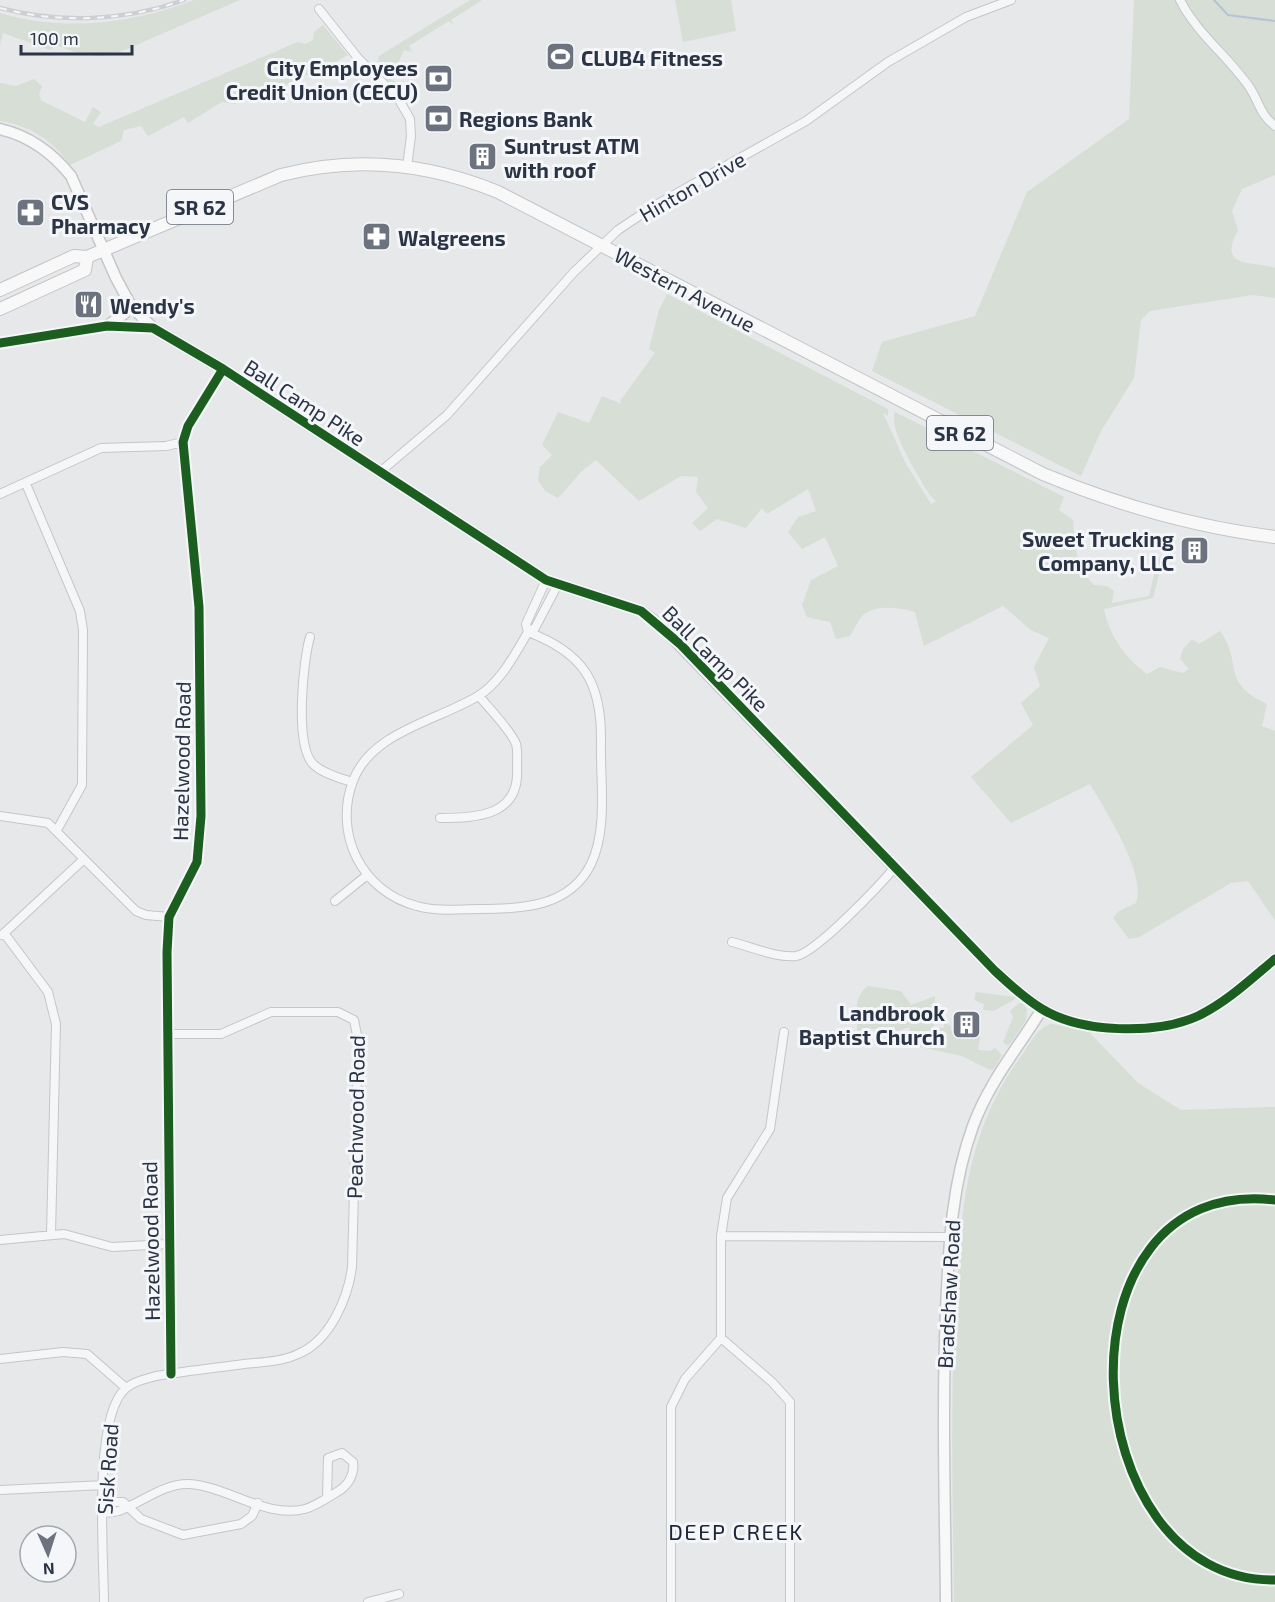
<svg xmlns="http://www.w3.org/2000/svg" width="1275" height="1602" font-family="'Exo 2',sans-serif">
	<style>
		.green { fill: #d6ded6 }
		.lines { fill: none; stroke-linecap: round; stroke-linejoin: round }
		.stream { stroke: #b4c4d5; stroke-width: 2 }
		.street-casing { stroke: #c4c6c8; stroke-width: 10 }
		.secondary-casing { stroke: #c4c6c8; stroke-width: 13 }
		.primary-casing { stroke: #c2c5c8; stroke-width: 14 }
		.street { stroke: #f5f6f7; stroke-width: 8 }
		.secondary { stroke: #f8f8f8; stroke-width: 10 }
		.primary { stroke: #f8f8f8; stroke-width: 12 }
		.rail-casing { stroke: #cecfd2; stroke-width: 4.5 }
		.rail { stroke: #f4f6f9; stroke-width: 2; stroke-dasharray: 7; stroke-linecap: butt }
		.cycleway-casing { stroke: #f4f6f9; stroke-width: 13 }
		.cycleway { stroke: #1b5e20; stroke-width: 9 }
		.labels { text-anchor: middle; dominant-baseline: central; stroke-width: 6; stroke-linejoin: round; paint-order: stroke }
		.shield { fill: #f4f6f9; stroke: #676e7b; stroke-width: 1.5 }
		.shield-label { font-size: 20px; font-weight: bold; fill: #2b3445 }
		.poi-label { font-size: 21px; font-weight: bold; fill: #2b3445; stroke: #f4f6f9; text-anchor: start }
		.street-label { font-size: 21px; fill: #2b3445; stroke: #f4f6f9 }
		.neighbourhood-label { font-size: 22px; letter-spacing: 1.5px; fill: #1d2536; stroke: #f4f6f9 }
	</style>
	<rect width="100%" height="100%" fill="#e6e8ea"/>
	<path class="green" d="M194,0H240L113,55C91,58 76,53 56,45L50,50L3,33L0,45V13C64,32 132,24 194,0Z
		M470,0H482L451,20L454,26L449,21L409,46L412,52L404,50L391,79L396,82L395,84C383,80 374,69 379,56Z
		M675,0H731L736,31L683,42Z
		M1134,0H1275V175L1242,189L1232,211L1238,230C1217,270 1252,260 1275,268V298L1253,295L1150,311L1141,320L1134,378L1101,431L1081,476L872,371L882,342L975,316L1027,192L1129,119Z
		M323,25L348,55L339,60L283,86L235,96L236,104L222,102L188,123L184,117L148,136L141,126L124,130L121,141L70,165C52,140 31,126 0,121V83L16,86L34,79L42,86L39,95L42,101L85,122L93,107L101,112L93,124L99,127L298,42L305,44L313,40L314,32Z
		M667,294L888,409V416L883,413L905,462L931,504L936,501L929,494C920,478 887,428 895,412L1064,497L1059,510L1073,520C1075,546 1075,565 1094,585L1107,586L1114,591L1112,603L1149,596L1158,557L1163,559L1153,598L1104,609C1109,635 1125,658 1147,674L1160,667L1183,673L1189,669L1180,659L1183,649L1192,639L1199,644L1220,631C1244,664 1219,681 1267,704L1262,726L1275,731V920L1248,881L1231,883L1139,937L1129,939L1113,918L1119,911L1136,903C1147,874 1105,810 1090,784L1011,823L971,777L1033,725L1021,703L1040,686L1034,667L1049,638L1031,630L1003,606L924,646L915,612C900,608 877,604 863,615C858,620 854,630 850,636L836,639L830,622L807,617L802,605L811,580L838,566L825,537L802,549L788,532L798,517L816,511L808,489L767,514L762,508L746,528L717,519L700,531L692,523L708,508L696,492L698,477L681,476L639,501L596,460L583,470L558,498L545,491L538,480L540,467L552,455L542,445L558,412L589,423L602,396L622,404L620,401L655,353L649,349L659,310Z
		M868,986L901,991L911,1005L935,996L934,1027L944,1028V1022L951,1026V1031L978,1034L981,1029L978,1050L990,1051L995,1048L1002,1055L994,1069L990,1070L962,1056L911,1045L912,1037L909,1027L898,1031L864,1028L857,1033C858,1015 852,997 868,986Z
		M976,992L1015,997V999L994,1011L983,1010L984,1004L974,1000Z
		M1019,1003H1022L1027,1009L1026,1020L1010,1044L1006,1045L1003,1042L1013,1017L1010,1011Z
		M1052,1024L1089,1032L1138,1083L1181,1110L1275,1107V1602H954C953,1508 950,1414 955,1320C960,1224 962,1136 1022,1055C1029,1045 1039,1025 1052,1024Z"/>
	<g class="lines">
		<path class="stream" d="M1214,0L1228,15L1275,21"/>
		<defs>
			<path id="street" d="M1180,0C1197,34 1229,57 1250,88C1259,102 1261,116 1275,126
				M319,9L358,58L398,98L410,119L411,136L407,167
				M0,343L107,326L153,328
				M380,472L447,415L574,272L618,230L654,206L806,121L888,62L966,17L1011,0
				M26,484L80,611L83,630L82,785L57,830
				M0,494L101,448L166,446L183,442
				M528,632C584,653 602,683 601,742C600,780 608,829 591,864C570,907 522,909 480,909C459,909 437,912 417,906C362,892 333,834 353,781C371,732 437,721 478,696C500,683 515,654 528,632L535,628L557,586
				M528,632L526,624L546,580
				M310,637C303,661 294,747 314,765C324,774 340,778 352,782
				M0,816L48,823L136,911L146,915L169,917
				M440,818C477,818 520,816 517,768C517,761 518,751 516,744C512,732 488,707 479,696
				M335,901L366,876
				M4,933L48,992L56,1024L51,1234
				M2,935L84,859
				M732,942C752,947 776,958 796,956C816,953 880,885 895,867
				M721,1236L950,1237
				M0,1240L64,1234L112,1247L169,1244
				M721,1338L772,1382L790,1402V1602
				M0,1359L63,1352L87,1354L126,1388
				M171,1374L167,952L169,917L197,862L201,816L199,607L183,442L188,426L223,369
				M0,1490L104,1485
				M103,1502H123L141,1519L183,1535L241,1524L252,1516L258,1503
				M103,1513C108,1512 116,1513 121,1510C142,1502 165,1483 189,1484C227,1486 266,1519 305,1509C316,1506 327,1498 337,1492C348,1486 355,1474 353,1462L342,1453L328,1458L327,1498
				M104,1602C104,1557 92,1417 126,1388C134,1381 146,1379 156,1376C185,1371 214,1368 244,1364C262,1362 281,1362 298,1354C330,1341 348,1298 352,1267L358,1040L354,1020L338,1012H271L221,1034H167
				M368,1602L399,1594
				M671,1602V1407L685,1379L721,1338V1236L727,1198L770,1129L784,1032"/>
			<path id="secondary" d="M0,129C30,136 52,152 71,176L116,278L131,306L153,328L223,369L546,580L641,611L661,626L995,971C1009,984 1025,999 1042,1009C1081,1033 1156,1035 1198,1016C1227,1002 1251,979 1275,959
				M107,326L124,314L127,298
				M946,1602C945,1505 942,1408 946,1310C949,1247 951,1186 973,1126C989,1082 1018,1048 1042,1009"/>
			<path id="primary" d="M0,290L74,256L87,257L281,175C354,156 428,163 498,192L1043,474C1118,505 1194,527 1275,537
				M0,309L85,270L87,257"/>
		</defs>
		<use href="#street" class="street-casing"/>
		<use href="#secondary" class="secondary-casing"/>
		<use href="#primary" class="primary-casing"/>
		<use href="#street" class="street"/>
		<use href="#secondary" class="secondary"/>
		<use href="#primary" class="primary"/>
		<defs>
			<path id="rail" d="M0,8C60,24 126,21 184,0"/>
		</defs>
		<use href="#rail" class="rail-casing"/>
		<use href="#rail" class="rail"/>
		<defs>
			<path id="cycleway" d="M0,343L107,326L153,328L223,369L546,580L641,611L680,644L995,971C1009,984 1025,999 1042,1009C1081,1033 1156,1035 1198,1016C1227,1002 1251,979 1275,959
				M1275,1200C1047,1173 1072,1583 1275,1580
				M171,1374L167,952L169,917L197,862L201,816L199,607L183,442L188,426L223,369"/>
		</defs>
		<use href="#cycleway" class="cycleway-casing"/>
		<use href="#cycleway" class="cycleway"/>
	</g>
	<defs>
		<symbol id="stadium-square" viewBox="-11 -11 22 22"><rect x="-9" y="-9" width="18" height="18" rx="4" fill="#6c737f" stroke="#f4f6f9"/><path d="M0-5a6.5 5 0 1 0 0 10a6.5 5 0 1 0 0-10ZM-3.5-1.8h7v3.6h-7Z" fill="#fff"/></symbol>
		<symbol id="bank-square" viewBox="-11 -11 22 22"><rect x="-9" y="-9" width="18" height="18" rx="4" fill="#6c737f" stroke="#f4f6f9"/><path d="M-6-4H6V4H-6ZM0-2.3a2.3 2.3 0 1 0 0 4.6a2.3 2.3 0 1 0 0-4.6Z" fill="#fff"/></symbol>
		<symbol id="building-square" viewBox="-11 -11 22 22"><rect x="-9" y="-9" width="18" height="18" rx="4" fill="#6c737f" stroke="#f4f6f9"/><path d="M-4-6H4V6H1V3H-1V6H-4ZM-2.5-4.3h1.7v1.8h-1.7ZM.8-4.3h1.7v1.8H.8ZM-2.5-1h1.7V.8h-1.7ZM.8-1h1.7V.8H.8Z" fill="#fff"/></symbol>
		<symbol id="pharmacy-square" viewBox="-11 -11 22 22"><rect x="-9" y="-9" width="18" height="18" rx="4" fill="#6c737f" stroke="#f4f6f9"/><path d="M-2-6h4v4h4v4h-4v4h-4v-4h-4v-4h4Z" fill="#fff"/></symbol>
		<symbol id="restaurant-square" viewBox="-11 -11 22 22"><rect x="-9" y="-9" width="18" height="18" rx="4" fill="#6c737f" stroke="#f4f6f9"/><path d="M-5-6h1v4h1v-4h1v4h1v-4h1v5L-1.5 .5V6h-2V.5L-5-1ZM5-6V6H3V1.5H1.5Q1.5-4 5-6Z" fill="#fff"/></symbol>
	</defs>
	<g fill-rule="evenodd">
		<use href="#stadium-square" x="544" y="40" width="33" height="33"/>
		<use href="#bank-square" x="422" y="62" width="33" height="33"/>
		<use href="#bank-square" x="422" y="102" width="33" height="33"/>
		<use href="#building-square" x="466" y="140" width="33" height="33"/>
		<use href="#pharmacy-square" x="14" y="196" width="33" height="33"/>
		<use href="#pharmacy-square" x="360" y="220" width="33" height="33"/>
		<use href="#restaurant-square" x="72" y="288" width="33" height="33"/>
		<use href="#building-square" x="1178" y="534" width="33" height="33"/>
		<use href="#building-square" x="950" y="1008" width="33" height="33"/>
	</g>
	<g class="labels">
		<g class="shield">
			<rect x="167" y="190" width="66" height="34" rx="4.5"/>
			<rect x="927" y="416" width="66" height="34" rx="4.5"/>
		</g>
		<g class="shield-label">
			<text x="200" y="207">SR 62</text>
			<text x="960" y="433">SR 62</text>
		</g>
		<g class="poi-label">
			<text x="581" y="57">CLUB4 Fitness</text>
			<text x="418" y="67" text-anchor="end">City Employees<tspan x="418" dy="24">Credit Union (CECU)</tspan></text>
			<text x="459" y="118">Regions Bank</text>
			<text x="504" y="145">Suntrust ATM<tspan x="504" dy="24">with roof</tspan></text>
			<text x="51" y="201">CVS<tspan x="51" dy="24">Pharmacy</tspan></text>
			<text x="398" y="237">Walgreens</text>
			<text x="110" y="305">Wendy's</text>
			<text x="1174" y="538" text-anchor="end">Sweet Trucking<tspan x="1174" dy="24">Company, LLC</tspan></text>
			<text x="945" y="1012" text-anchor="end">Landbrook<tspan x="945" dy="24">Baptist Church</tspan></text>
		</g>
		<g class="street-label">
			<text transform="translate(692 186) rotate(-30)">Hinton Drive</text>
			<text transform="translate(685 289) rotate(28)">Western Avenue</text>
			<text transform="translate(305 402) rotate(33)">Ball Camp Pike</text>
			<text transform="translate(716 658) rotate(45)">Ball Camp Pike</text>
			<text transform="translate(181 761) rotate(-89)">Hazelwood Road</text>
			<text transform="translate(355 1117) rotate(-89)">Peachwood Road</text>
			<text transform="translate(150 1241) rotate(-91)">Hazelwood Road</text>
			<text transform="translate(948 1294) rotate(-87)">Bradshaw Road</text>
			<text transform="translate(107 1469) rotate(-86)">Sisk Road</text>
		</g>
		<g class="neighbourhood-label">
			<text x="736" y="1531">DEEP CREEK</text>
		</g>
	</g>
	<g transform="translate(48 1554) rotate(177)"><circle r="28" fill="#f4f6f9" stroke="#a4a8b1" stroke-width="1.5"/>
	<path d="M0-4.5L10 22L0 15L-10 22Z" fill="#6c737f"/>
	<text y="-9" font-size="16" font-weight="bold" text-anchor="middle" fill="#2b3445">N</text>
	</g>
	<path d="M21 45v9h111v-9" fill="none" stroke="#2b3445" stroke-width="3"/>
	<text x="30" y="45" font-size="18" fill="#2b3445" stroke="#f4f6f9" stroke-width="4.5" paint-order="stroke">100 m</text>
</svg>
